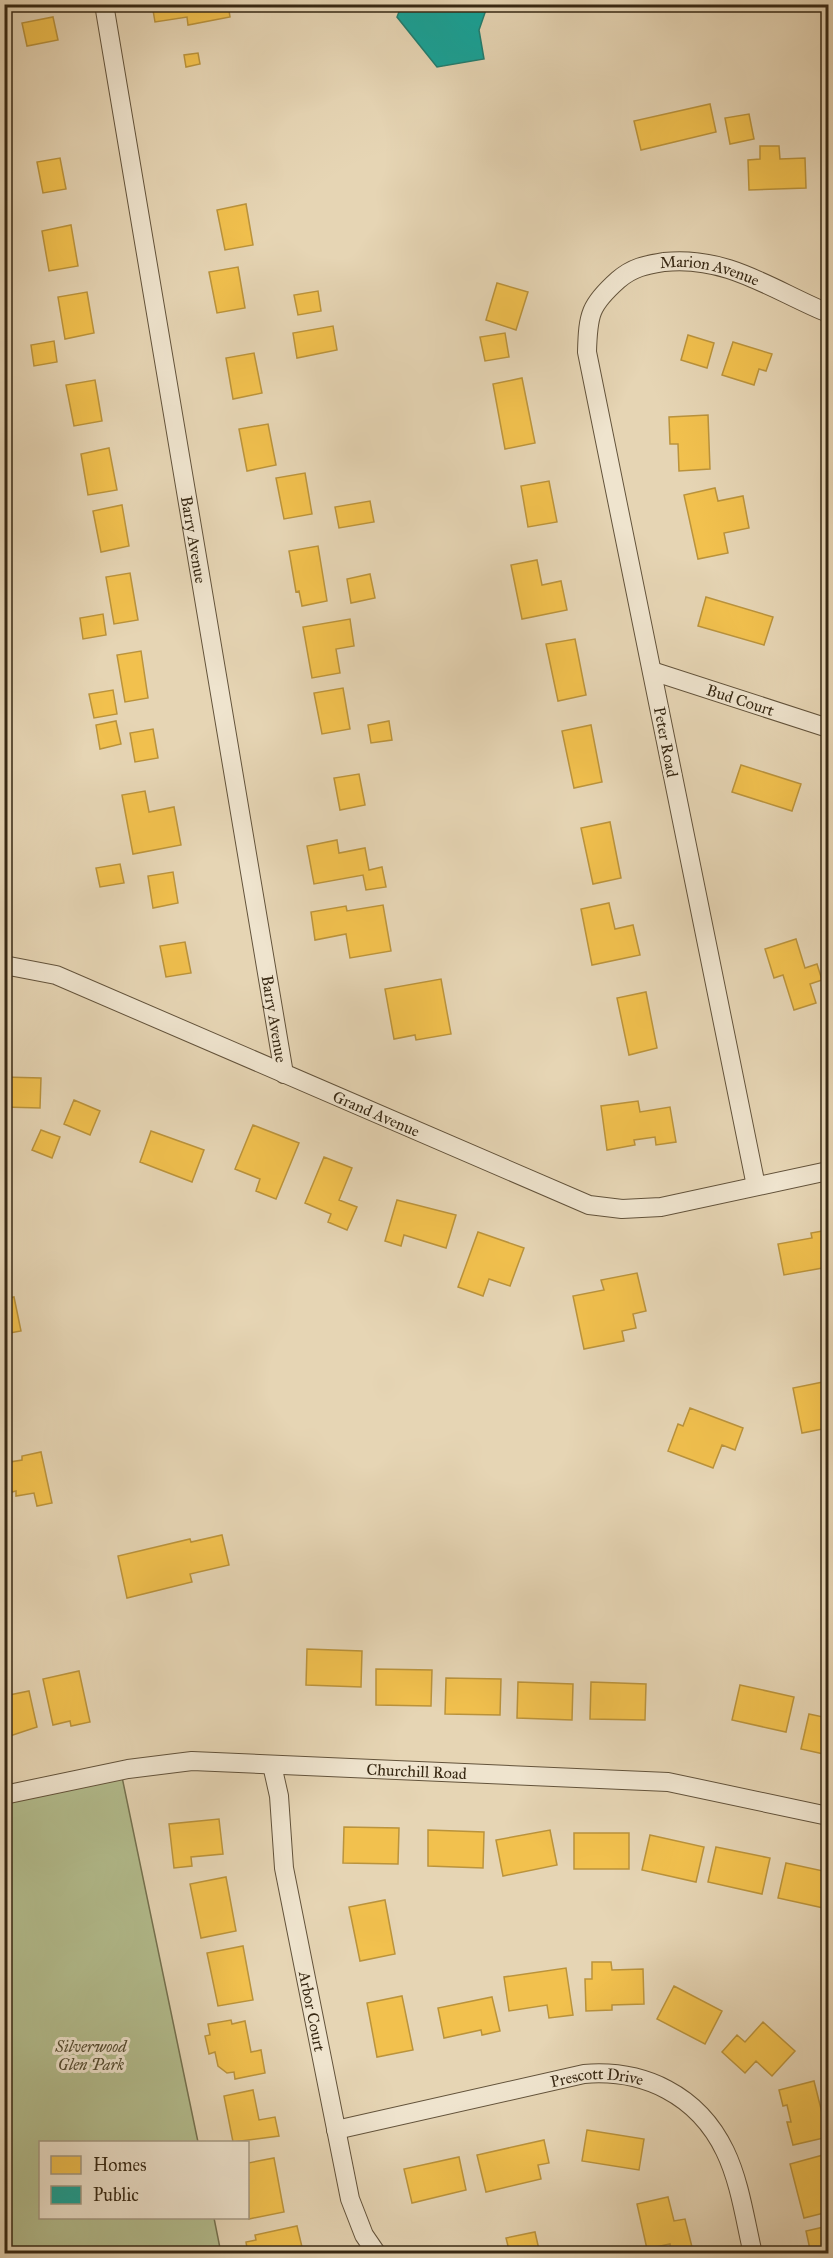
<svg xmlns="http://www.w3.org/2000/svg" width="833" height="2258" font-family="'IM FELL Great Primer',serif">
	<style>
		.green { fill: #b3bd8e; stroke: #757250; stroke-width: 1.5 }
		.homes { fill: #f2c14e; stroke: #ba933c; stroke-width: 1.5 }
		.public { fill: #17a398; stroke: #217e70; stroke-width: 1.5 }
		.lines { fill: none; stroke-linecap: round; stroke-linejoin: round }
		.street-casing { stroke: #63533b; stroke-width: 20 }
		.street { stroke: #efe4ce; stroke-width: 18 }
		.labels { text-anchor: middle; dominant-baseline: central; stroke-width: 6; stroke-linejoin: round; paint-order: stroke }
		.street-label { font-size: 16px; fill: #372813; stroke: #efe4ce }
		.park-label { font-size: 16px; font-style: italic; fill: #564d32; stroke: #efe4ce }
	</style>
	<rect width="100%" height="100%" fill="#e6d5b4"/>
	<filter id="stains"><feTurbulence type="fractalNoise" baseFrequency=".00333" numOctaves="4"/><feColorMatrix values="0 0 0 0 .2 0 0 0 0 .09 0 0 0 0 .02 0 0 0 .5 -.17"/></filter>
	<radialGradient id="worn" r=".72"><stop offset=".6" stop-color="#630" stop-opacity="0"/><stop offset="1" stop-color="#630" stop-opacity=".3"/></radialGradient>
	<path class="green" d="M122,1777L198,2142H40V2218H214L221,2253H5L4,1802Z"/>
	<path class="homes" d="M152,4H228L230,17L188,25L187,17L155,22Z
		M53,17L58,40L27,46L22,23Z
		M198,53L200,64L186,67L184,55Z
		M710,104L716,132L641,150L634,121Z
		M749,114L754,139L730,144L725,118Z
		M760,146H779L780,159L805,158L806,188L749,190L748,160L760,159Z
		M60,158L66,189L43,193L37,162Z
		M246,204L253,245L225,250L217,210Z
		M71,225L78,266L49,271L42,231Z
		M238,267L245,308L217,313L209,272Z
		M497,283L528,292L516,330L486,320Z
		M318,291L321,311L298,315L294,295Z
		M87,292L94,333L65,339L58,297Z
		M333,326L337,350L297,358L293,333Z
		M505,333L509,357L485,361L480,337Z
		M688,335L714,343L707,368L681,360Z
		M54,341L57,362L34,366L31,345Z
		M733,342L772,354L766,371L759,369L754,385L722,375Z
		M254,353L262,393L233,399L226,358Z
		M522,378L535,443L505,449L493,384Z
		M95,380L102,421L74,426L66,385Z
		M708,415L710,469L679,471L678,444H670L669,417Z
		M268,424L276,465L247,471L239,429Z
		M109,448L117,490L88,495L81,454Z
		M305,473L312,514L284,519L276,478Z
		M549,481L557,522L528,527L521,486Z
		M715,488L718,501L743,496L749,528L724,533L728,553L698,559L684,495Z
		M370,501L374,522L339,528L335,507Z
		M122,505L129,546L101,552L93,511Z
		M318,546L327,601L302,606L299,591L296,592L289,551Z
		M537,560L542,585L561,581L567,610L522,619L511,565Z
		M130,573L138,620L114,624L106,577Z
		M370,574L375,598L351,603L347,579Z
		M706,597L773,617L764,645L698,626Z
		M103,614L106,635L83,639L80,618Z
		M350,619L354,646L336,649L340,673L312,678L303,627Z
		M575,639L586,695L558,701L546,644Z
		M141,651L148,698L125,702L117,655Z
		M343,688L350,729L322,734L314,693Z
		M113,690L117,714L94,718L89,694Z
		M116,721L121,744L100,749L96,725Z
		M389,721L392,740L371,743L368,725Z
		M591,725L602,782L574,788L562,731Z
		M153,729L158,758L135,762L130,733Z
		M741,765L801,784L792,811L732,792Z
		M359,774L365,805L340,810L334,778Z
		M145,791L149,812L174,807L181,845L133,854L122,795Z
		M610,822L621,878L593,884L581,828Z
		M337,840L339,853L365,848L369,870L382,867L386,887L366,890L363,875L314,884L307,846Z
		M120,864L124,883L100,887L96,868Z
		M173,872L178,903L153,908L148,876Z
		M609,903L615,929L633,925L640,955L592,965L581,909Z
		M383,905L391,951L350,958L346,934L315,940L311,912L346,906L347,911Z
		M796,939L805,968L817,964L822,980L810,984L816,1003L794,1010L783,975L774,978L765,949Z
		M185,942L191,973L166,977L160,946Z
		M441,979L451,1034L416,1040L415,1035L394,1039L385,989Z
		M646,992L657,1048L629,1055L617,998Z
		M4,1077L41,1078L40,1108L4,1107Z
		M74,1100L100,1111L90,1135L64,1124Z
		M638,1101L640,1112L670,1107L676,1142L656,1145L655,1137L634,1140L635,1145L607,1150L601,1106Z
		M253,1125L299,1143L276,1199L256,1191L260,1179L235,1169Z
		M41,1130L60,1137L52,1158L32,1150Z
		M151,1131L204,1150L192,1182L140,1162Z
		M324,1157L352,1168L339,1200L357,1207L347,1230L328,1222L331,1214L305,1203Z
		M397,1200L456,1215L446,1248L404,1235L401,1246L385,1241Z
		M828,1230V1267L784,1275L778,1244L812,1238L811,1233Z
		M478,1232L524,1248L510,1286L489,1279L483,1296L458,1287Z
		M637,1273L646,1311L633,1314L636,1328L622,1331L624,1341L584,1349L573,1296L604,1290L601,1280Z
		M14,1297L21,1331L4,1334V1299Z
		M828,1381V1428L802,1433L793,1388Z
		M690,1408L743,1428L735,1450L722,1445L713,1468L668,1451L678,1424L683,1426Z
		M41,1452L52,1503L37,1506L34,1493L16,1496V1491L4,1494V1463L22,1460V1456Z
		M222,1535L229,1565L190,1574L192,1582L127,1598L118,1556L190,1539L191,1542Z
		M307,1649L362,1651L361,1687L306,1685Z
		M376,1669L432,1670L431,1706L376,1705Z
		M79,1671L90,1722L71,1726L70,1721L53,1725L43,1679Z
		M446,1678L501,1679L500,1715L445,1714Z
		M518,1682L573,1684L572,1720L517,1718Z
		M591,1682L646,1684L645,1720L590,1719Z
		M740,1685L794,1697L786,1732L732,1720Z
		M29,1691L37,1727L4,1738V1696Z
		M809,1714L828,1718V1755L801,1749Z
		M219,1819L223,1854L191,1857L192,1866L174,1868L169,1824Z
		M344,1827L399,1828L398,1864L343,1863Z
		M428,1830L484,1832L483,1868L428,1866Z
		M550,1830L557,1865L503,1876L496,1840Z
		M574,1833H629V1869H574Z
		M650,1835L704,1847L696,1882L642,1870Z
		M716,1847L770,1858L762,1894L708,1882Z
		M786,1863L828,1872V1909L778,1898Z
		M226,1877L236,1931L201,1938L190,1884Z
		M385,1900L395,1954L360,1961L349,1907Z
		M243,1946L253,2000L218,2006L207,1953Z
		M592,1962H611L612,1970L643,1969L644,2004L612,2005V2010L586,2011L585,1979H592Z
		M566,1968L573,2015L549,2018L547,2005L509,2011L504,1977Z
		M674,1986L722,2011L705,2044L657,2019Z
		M402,1996L413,2050L377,2057L367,2003Z
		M492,1997L500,2031L482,2035L481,2030L444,2038L438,2008Z
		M231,2020L232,2024L245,2021L251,2052L261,2050L265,2073L235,2079L234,2072L227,2073L218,2066L215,2052L209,2054L205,2036L210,2035L208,2024Z
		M763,2022L795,2051L772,2076L756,2061L745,2073L722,2052L737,2035L745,2042Z
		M814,2081L828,2137L793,2145L787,2122H791L787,2105L783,2106L779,2090Z
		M253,2090L259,2120L275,2117L279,2136L233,2142L224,2096Z
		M587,2130L644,2139L639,2170L582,2161Z
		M544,2140L549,2163L538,2165L541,2179L486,2192L477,2155Z
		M823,2155L828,2179V2212L804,2218L790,2164Z
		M459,2157L466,2190L412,2203L404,2169Z
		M274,2158L284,2212L249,2219L248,2163Z
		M668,2197L674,2221L685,2219L693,2251L672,2254L670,2244L647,2249L637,2204Z
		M297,2226L302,2247L292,2249L293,2254H248L246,2242L256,2240L255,2235Z
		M828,2226V2254H811L806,2231Z
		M535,2232L540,2254H510L506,2238Z"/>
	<path class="public" d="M402,4H488L479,30L484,59L437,67L397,17Z"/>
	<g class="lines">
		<defs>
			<g id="street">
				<path id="s1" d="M104,4L284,1074"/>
				<path id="s2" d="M652,671L828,728"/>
				<path id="s3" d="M4,965L56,975L589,1205L622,1209L661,1207L828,1171"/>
				<path id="s4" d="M756,1186L587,352C588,314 590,305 618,280C633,267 646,265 664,262C727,255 774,291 828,313"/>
				<path id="s5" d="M272,1765L279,1796L284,1868L350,2199L364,2235L377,2254"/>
				<path id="s6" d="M4,1795L128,1769L192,1761L668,1782L828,1816"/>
				<path id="s7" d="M336,2130L584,2074C644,2069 698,2095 725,2151C740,2182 745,2220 753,2254"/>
			</g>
		</defs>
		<use href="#street" class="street-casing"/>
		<use href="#street" class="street"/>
	</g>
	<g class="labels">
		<g class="street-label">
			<text stroke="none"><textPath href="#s4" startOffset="1030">Marion Avenue</textPath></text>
			<text stroke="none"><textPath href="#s1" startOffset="543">Barry Avenue</textPath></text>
			<text stroke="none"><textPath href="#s2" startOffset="93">Bud Court</textPath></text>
			<text transform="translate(666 742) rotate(79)">Peter Road</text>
			<text stroke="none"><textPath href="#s1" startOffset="1029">Barry Avenue</textPath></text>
			<text stroke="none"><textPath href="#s3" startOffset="402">Grand Avenue</textPath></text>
			<text stroke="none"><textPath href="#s6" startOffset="416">Churchill Road</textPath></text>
			<text stroke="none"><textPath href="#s5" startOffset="250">Arbor Court</textPath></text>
			<text stroke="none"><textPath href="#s7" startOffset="267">Prescott Drive</textPath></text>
		</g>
		<g class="park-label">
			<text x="91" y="2046">Silverwood<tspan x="91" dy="18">Glen Park</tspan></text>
		</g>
	</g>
	<rect width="833" height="2258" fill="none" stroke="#e6d5b4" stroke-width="24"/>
	<rect x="6" y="6" width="821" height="2246" fill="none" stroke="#372813" stroke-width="3"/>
	<rect x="12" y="12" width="809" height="2234" fill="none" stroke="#372813" stroke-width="1.5"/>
	<rect x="39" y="2141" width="210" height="78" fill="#efe4ce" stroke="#a59983" stroke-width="1.5"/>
	<rect x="51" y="2156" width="30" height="18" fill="#f2c14e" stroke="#a59983" stroke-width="1.5"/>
	<text x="93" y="2171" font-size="18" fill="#372813">Homes</text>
	<rect x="51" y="2186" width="30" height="18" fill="#17a398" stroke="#a59983" stroke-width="1.5"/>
	<text x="93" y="2201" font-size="18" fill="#372813">Public</text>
	<rect width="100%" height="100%" filter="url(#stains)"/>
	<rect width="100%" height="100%" fill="url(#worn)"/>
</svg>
